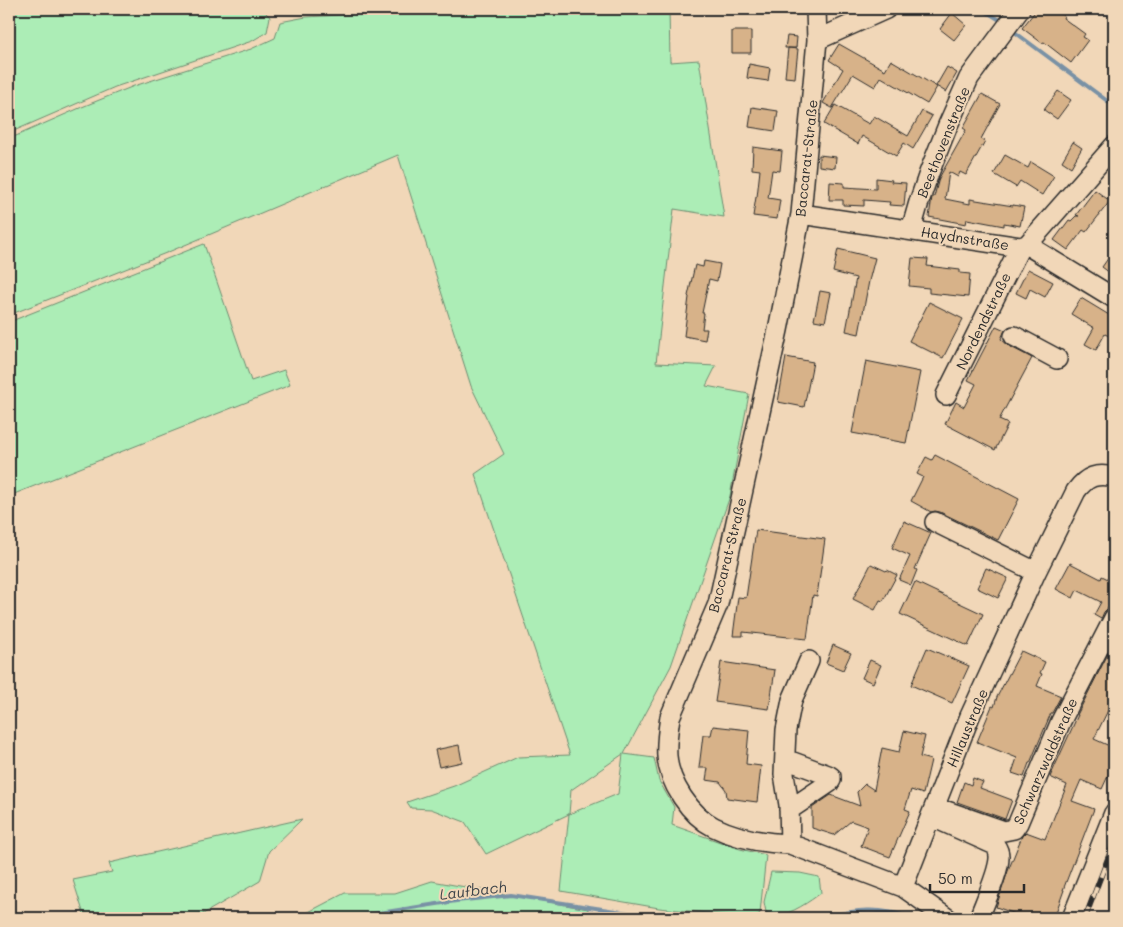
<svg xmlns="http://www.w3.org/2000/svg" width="1123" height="927" font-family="Mali,sans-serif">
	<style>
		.green { fill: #acedb6; stroke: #6c8c70; fill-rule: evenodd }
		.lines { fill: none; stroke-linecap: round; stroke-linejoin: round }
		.stream { stroke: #7991a5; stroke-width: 4 }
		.building { fill: #d7b289; stroke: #2b2b2b }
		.minor-casing { stroke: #2b2b2b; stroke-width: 22 }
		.minor { stroke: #f1d7b8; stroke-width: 19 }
		.rail-casing { stroke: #2b2b2b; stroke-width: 5.5 }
		.rail { stroke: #f1d7b8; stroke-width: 4; stroke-dasharray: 11; stroke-linecap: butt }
		.labels { text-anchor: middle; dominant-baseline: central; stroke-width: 4; stroke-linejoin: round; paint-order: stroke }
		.street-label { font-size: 14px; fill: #2b2b2b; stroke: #f1d7b8 }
		.water-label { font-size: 15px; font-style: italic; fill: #3e444a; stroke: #f1d7b8 }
	</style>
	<rect width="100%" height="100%" fill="#f1d7b8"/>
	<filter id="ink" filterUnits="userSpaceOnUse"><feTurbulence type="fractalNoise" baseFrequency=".02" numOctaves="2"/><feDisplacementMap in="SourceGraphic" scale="10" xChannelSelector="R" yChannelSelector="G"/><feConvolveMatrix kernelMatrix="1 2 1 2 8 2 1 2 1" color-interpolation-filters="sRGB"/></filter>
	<g filter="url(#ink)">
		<path class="green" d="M9,9H262L270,17L267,32L252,41L115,87L9,133Z
			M371,9H669L670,62L699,60L724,217L674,209L656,363L716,366L706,386L749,394L730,496L671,666L624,754L654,758L659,781L674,807L672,825L740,849L766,855L760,913L754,918L659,908L561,891L569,814L486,854L465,822L431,809L411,808L407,802L454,786L518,757L570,755L475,474L504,454L471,386L398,155L166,253L9,315V139L82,107L134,86L251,49L275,38L280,22L306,17L356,14ZM623,754L618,794L569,814L571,790Z
			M204,244L251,381L284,370L290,385L9,496V322Z
			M302,819L269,851L260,881L196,918H85L73,880L112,872L109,863Z
			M771,872L800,873L819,877L821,893C810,901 792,914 778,915C774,915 769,913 766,912L764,902Z
			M432,881L588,909V915L620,918H297L345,893H395Z"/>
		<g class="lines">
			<path class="stream" d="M982,9L1000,20
				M1016,33L1114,106
				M348,918L456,901L511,895L661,918
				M823,918C857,909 879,907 913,918"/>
		</g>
		<path class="building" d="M1037,9H1054L1064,16L1063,18L1085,34L1083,37L1088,40L1071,63L1044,42L1042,43L1022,28Z
			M952,13L966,25L954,40L940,29Z
			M732,31H751V53H732Z
			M787,36L797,37L796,48H788L798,49L795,78L785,77L788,48H785Z
			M839,44L885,70L891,60L937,87L927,104L881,77L875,87L853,74L832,108L823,103L843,69L829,60Z
			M749,64L770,68L768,81L747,78Z
			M947,67L957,73L946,92L936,86Z
			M1058,91L1071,100L1057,119L1044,110Z
			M982,94L1000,104L981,139L985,141L966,175L960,172L958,177L949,172L945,199L970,204V199L1013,206V205L1024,207L1020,226L1004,223V226L967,219L966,224L929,217L932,197H934L939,178L966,130L963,128Z
			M835,105L869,124L874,116L908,136L922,111L932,116L913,149L904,143L896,156L862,136L858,144L824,124Z
			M752,107L778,111L775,131L749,127Z
			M1073,142L1082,148L1071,167L1062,161Z
			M753,147L782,151L780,171L772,170L768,198L780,200L777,219L753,216L756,197H757L760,170L752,169Z
			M819,155L836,157L835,168L819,166Z
			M1005,155L1028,168L1031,162L1054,176L1042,195L1020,181L1016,187L994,174Z
			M876,178L892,180L891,182L906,183L904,206L889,205L890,202L864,200V206L843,205V200H829L830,182L844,183V187L876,189Z
			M1095,190L1110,201L1086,232L1083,230L1068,250L1054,240L1069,220L1071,221L1076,216H1079L1076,215Z
			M838,249L875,258L869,281L859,334L846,331L856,278L833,272Z
			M1114,250V276L1102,267Z
			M912,258L928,259L927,266L960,270V273L970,274L968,297L929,293V288L909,286Z
			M704,261L720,264L717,281L709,279L702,313H704L702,329H707L705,340L684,336L689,297L688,296L695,265L703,267Z
			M1028,269L1053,282L1045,297L1030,289L1026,298L1016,293Z
			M820,291L831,293L825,322L814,320Z
			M1081,298L1114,318V327L1109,336L1105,334L1096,350L1085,344L1094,328L1071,314Z
			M929,302L963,319L943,358L909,341Z
			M996,326L1005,330L1001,339L1009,346L1032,358L999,420L1008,424L995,450L945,424L956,402L964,407L976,384L968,380Z
			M786,357L813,362L804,407L778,402Z
			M866,361L920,372L906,443L852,433Z
			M935,455L1019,499L998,540L940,512L935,511L931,512L911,501L923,477L917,474L926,457L932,460Z
			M904,521L931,533L915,569L917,570L911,585L899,580L910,556L892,548Z
			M756,530L825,539L817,596L813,595L807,639L743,632V636H733L738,597L746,598Z
			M1070,563L1101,579L1102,576L1114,582V596L1108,608L1104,612L1101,619L1094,615L1101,602L1077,590L1073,598L1056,589Z
			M871,564L886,571L887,570L897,575L883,601L880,600L875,610L853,599Z
			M986,568L1008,578L998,598L977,588Z
			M915,582L983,614L968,646L900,614Z
			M1114,642V698L1094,739L1114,748V763L1102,789L1081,780L1072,801L1094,809L1063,890H1064L1054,918H1027L996,907L1008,871L1022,836L1026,832L1045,839L1067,785L1050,777L1078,715H1077Z
			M833,645L851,653L843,670L826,663Z
			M927,648L969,666L952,703L911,685Z
			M1021,651L1045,662L1040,673L1042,674L1037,686L1061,696L1052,713H1051L1030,763H1029L1024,777L1012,773L1017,758L977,742L992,706L994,707L997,697Z
			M870,660L881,665L873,683L862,678Z
			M721,662L775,670L769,709L715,702Z
			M713,726L749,730L746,764L761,766L757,802L727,798L726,790L720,782L706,780L708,768H699L703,735H711Z
			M904,731L925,736L920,757L931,760L923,794L911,790L905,809L910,811L890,857L861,846L868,827L851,821L834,835L812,828V808L831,795L860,806L857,792L865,784L874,790L882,748L899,752Z
			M459,745L462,762L439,767L435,750Z
			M973,778L983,782L980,788L1012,800L1005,819L957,802L964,782L971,785Z"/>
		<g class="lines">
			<defs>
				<path id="minor" d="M816,9L817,40L801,214L778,330L718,604L670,717C668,730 666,743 667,756C669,783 690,815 714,827C736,838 766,843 790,844L903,887L947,918
					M817,40L886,9
					M801,214L1020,247L1027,245L1114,298
					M911,230L919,202L929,173L948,125L969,78L1020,9
					M1027,245L1114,146
					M1014,336L1057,359
					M946,395L1020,247
					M935,522L1036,572
					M935,807L1004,831L1014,829L1018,823L1061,721L1114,618
					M789,810L829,783L831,780V777L828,775L793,762
					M937,819L995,845C997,848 999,851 999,856C1000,870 984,904 979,918
					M790,844L789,805L784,774L786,730L792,700L809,661
					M903,887L970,716L1036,572L1076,491C1087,476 1097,473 1114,477
					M1072,918L1114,813"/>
			</defs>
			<use href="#minor" class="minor-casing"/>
			<use href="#minor" class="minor"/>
			<defs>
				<path id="rail" d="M1085,918L1114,842"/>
			</defs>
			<use href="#rail" class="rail-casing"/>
			<use href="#rail" class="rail"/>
		</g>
	</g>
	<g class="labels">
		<g class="street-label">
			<text transform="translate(943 142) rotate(-68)">Beethovenstraße</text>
			<text transform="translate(806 158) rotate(-84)">Baccarat-Straße</text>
			<text transform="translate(965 238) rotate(9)">Haydnstraße</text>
			<text transform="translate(983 321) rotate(-64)">Nordendstraße</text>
			<text transform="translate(727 555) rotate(-76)">Baccarat-Straße</text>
			<text transform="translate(967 728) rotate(-67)">Hillaustraße</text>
			<text transform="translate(1045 761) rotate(-66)">Schwarzwaldstraße</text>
		</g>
		<g class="water-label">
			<text transform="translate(473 890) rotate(-7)">Laufbach</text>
		</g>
	</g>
	<rect width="1123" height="927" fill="none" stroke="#f1d7b8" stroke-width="30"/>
	<rect x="15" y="15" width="1093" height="897" fill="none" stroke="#2b2b2b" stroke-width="2" filter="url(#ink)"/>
	<path d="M930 884v8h94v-8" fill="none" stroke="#2b2b2b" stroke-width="2.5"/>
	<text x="938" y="884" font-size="15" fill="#2b2b2b" stroke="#f1d7b8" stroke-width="4" paint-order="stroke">50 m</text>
</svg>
